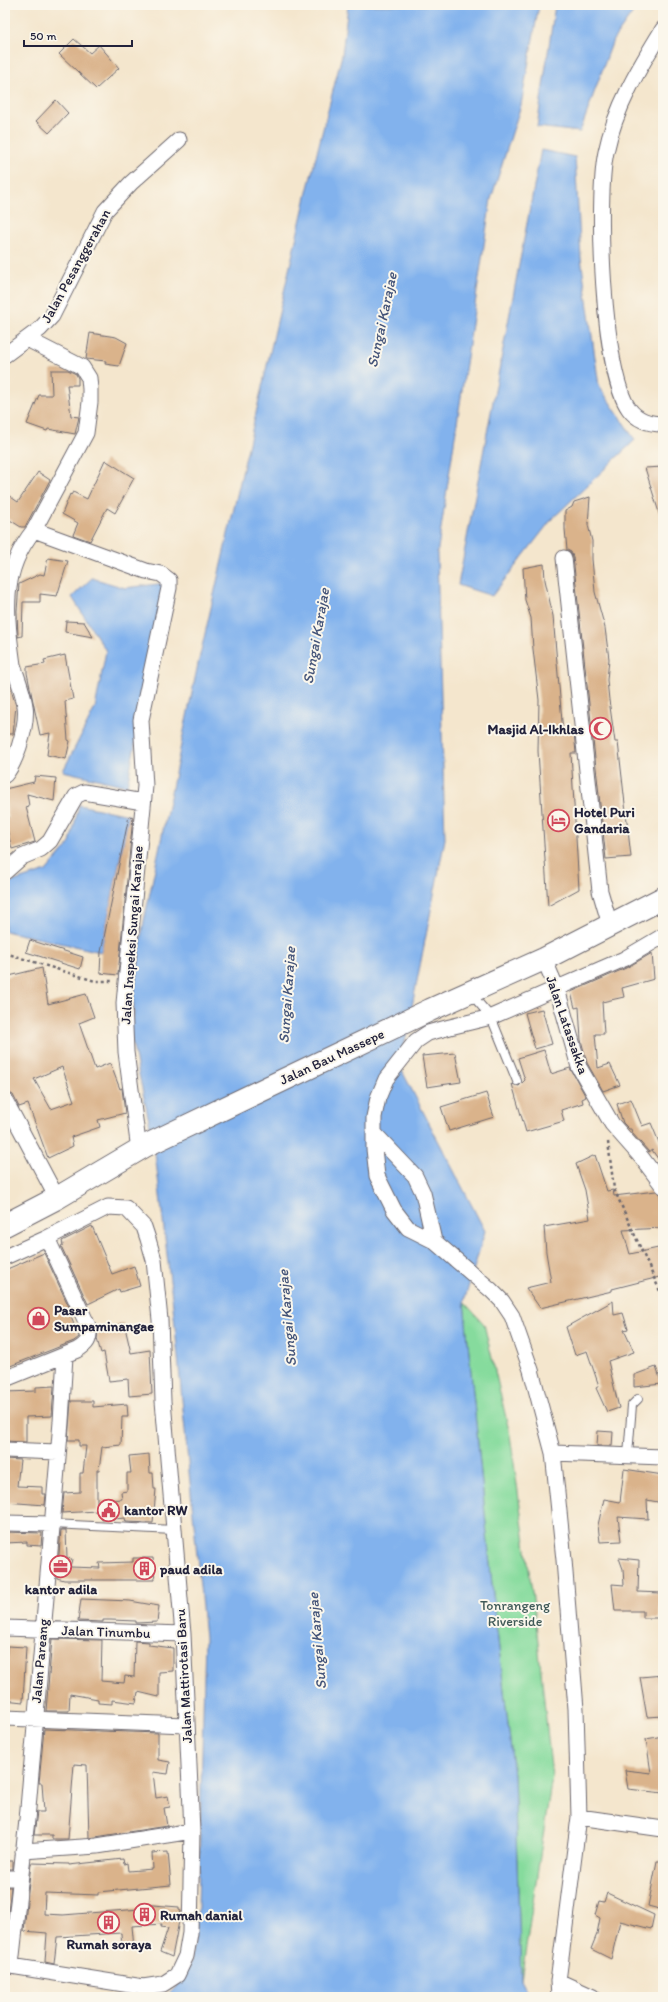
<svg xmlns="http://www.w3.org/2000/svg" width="668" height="2002" font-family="Itim,sans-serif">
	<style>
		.green { fill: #86db9d; stroke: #547e6c }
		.water { fill: #82b2ed; stroke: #526a94 }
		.building { fill: #dab38b; fill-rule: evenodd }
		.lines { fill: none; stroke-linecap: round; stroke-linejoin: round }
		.lane-casing { stroke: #6c676e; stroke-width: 10 }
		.street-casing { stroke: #6c676e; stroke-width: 17 }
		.highway-casing { stroke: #6c676e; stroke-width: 24 }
		.path { stroke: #6c676e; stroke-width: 2.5; stroke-dasharray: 3 3; stroke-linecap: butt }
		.lane { stroke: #fff; stroke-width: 8 }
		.street { stroke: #fff; stroke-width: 15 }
		.highway { stroke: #fff; stroke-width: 22 }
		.labels { text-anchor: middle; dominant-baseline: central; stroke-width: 4; stroke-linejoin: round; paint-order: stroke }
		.street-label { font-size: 14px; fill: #22223b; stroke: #fbf7ec }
		.poi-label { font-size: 14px; font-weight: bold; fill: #22223b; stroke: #fbf7ec; text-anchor: start }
		.park-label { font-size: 14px; fill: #405a58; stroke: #fbf7ec }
		.water-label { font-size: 15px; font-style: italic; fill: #445479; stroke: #fbf7ec }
	</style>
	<rect width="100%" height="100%" fill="#fbf7ec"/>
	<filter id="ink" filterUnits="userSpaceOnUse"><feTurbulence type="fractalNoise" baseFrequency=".025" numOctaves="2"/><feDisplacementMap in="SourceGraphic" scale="8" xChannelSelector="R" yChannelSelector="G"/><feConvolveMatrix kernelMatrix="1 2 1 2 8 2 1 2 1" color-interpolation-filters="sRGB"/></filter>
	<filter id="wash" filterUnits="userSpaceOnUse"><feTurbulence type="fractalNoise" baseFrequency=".012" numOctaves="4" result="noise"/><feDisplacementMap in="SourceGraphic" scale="16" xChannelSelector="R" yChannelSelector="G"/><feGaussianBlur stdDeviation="0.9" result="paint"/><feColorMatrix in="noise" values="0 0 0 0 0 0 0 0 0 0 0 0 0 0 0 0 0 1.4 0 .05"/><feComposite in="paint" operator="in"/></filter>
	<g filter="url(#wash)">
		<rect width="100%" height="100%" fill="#f4e6cd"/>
		<path class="green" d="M464,1302L484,1324L510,1435L535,1613L552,1777L521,1980L514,1775L495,1615Z"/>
		<path class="water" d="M348,5H539L521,105L491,199L437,555L445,839L400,1067L485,1231L464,1302L495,1615L514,1775L521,1980L530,1997H166L175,1988L191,1962L198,1907L205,1638L173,1306L154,1144L129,1028L134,1014L133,982L144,921L198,664L308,188L342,55Z
			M555,5H638L613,40L580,132L537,127Z
			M541,150L575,157L581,258L599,386L635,440L552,519L492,596L458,585Z
			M92,578L125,588L166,583L127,786L63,771L95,708L106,651L72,597Z
			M79,805L129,815L101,952L5,931V884L46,871L70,843Z"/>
		<g id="blocks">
			<path class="building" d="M74,39L90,53L99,45L119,68L96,89L59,54Z
				M56,100L68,113L49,133L36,121Z
				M90,333L116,337L127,343L119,366L105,364L106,361L86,359Z
				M51,370H68L76,374L78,378V385H67L71,416L79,417L75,434L48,429L47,431L27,424L39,395H52Z
				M105,460L134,478L115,513L107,508L90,541L73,535L78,523L62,514L70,494L71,495L73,492L87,499Z
				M663,467V519H661L645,468Z
				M38,472L50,480L26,525L25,527H21L5,517V493L18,502Z
				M590,497L588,525L592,541V559L595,592L605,628L609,659L607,680L609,700L615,742H618L631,857L606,859L573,557L571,552L567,550L565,529V511L572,507L574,502Z
				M48,558L68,561L57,596L40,594V602H23L22,636L18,637L17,611L19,584L40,574L44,575Z
				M544,564L545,580L553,616L563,733L574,732L576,753H571L579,889L548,906L538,751L539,700L533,649L531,618L525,600L523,568Z
				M66,621L84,622L93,637L65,632Z
				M65,655L73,699L65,701L68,740L70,741L66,759L47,755L50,733L40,735L27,673V667L45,664L44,660Z
				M5,677H7L16,706L13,734H6Z
				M35,776L56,778L54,801L27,794L29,806L26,807L35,842L12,849L5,821V819L9,818L5,802V789L34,782Z
				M129,816L133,817L118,975L100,973L101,952Z
				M30,940L83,957L80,969L26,952Z
				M652,953L654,979L622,988L624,997L602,1002L604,1034H595L598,1068L610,1064L620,1085L603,1091L587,1063L581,1040L579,1007L575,1008L571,992L626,968Z
				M42,968L48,1004L86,994L94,1017L79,1023L95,1069L110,1063L120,1089L122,1088L125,1113L98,1120L100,1127L71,1137L73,1146L48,1158L28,1104L19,1107L13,1095L5,1091V977ZM62,1067L74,1101L51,1109L34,1079Z
				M542,1009L552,1044L535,1049L525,1013Z
				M544,1050L551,1074L570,1068L586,1097L582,1099L583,1103L561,1110L564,1121L526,1132L512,1084L519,1086L525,1080L518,1058Z
				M455,1053L461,1082L427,1087L422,1056Z
				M486,1093L494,1117L449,1131L441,1107Z
				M631,1099L642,1126L651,1123L663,1152V1166L652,1150L649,1152L632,1133L631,1129H629L623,1123L617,1104Z
				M595,1155L607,1191L613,1190L614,1196L656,1191L660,1194L663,1228L623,1230L630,1254L663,1247V1276L612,1289V1291L540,1308L526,1288L551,1282L546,1252L544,1227L590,1219L585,1190L576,1164Z
				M92,1226L112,1274L134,1266L140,1286L120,1292L119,1289L88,1304L61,1246L63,1245L62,1241Z
				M44,1253L71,1311L69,1312L79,1337L74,1341L5,1368V1270Z
				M613,1301L614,1315L623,1313L628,1329L624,1330L634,1352L608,1361L619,1408L607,1412L596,1388L599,1386L587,1351L575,1355L566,1327Z
				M124,1323L131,1353L150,1350L152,1394L129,1396L128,1379L109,1381L104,1352L101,1353L97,1339L98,1332Z
				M656,1367L662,1384L634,1387V1375Z
				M54,1386L52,1416L26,1417V1442L5,1441V1392L36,1391V1387Z
				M71,1401H93V1407L127,1404L128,1417H122L121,1445L102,1447L99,1470H97V1511L62,1513L64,1493L80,1492V1473H83L86,1446H79V1440H68Z
				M598,1431L613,1432L612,1446H597Z
				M149,1454L150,1473H153L154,1489H156L153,1523L126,1522L125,1518L102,1520L100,1501L122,1499L121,1492L127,1491V1473H131L129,1456Z
				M5,1459L20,1460L17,1486L42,1487V1494H46L45,1505L5,1502Z
				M624,1469L663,1475V1503L647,1500L648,1519L618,1517L621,1541L600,1542L598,1525L604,1499L620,1502Z
				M61,1530H66L67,1558L72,1559L70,1567L100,1568L99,1563L133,1562V1558H153L155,1580H64L57,1578Z
				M5,1532L42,1533L41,1546L27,1545V1542L5,1543Z
				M619,1558L639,1560L638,1592L661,1593L659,1618H643V1611H615L612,1584L624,1585L623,1569Z
				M81,1599L130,1601L159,1606L157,1622L136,1623V1621L111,1620H103V1622L78,1621Z
				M52,1639L102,1640L101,1681L124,1683L125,1676L134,1677L135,1641L149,1642V1645L173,1648V1671L159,1672V1697L138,1692L136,1703L112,1700V1704L98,1703V1699L70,1694L69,1711H46Z
				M7,1646L26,1647L23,1702L5,1700Z
				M663,1675V1716L647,1717L640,1677Z
				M44,1729L158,1733V1760L170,1762L168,1774L153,1772L156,1798L168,1796L170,1807L164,1808L167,1826L89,1838L87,1765L74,1764L68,1839H52V1835H34L37,1812H44L42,1783H39Z
				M663,1736V1793L628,1789L625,1770L651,1773L646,1739Z
				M168,1852L171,1885L98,1892V1895L45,1893L44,1914L63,1915L140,1909V1904L179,1907V1910L181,1911L172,1957L160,1952L168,1928L161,1927L162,1924L132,1926L134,1948L122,1949L121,1933L57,1937L54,1964L45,1962L47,1933L24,1931L31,1863L69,1864V1865L123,1859L124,1864L127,1863L128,1871L153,1869L152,1853Z
				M5,1861H13V1869H5Z
				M657,1861H663V1910L648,1906Z
				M5,1887H11L6,1929H5Z
				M607,1893L654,1915L651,1929L620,1921L611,1959L591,1949L597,1934L600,1918L595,1915L599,1901L604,1902Z"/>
		</g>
	</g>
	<g filter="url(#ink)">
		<use href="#blocks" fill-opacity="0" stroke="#6c676e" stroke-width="1"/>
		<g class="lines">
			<defs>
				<path id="lane" d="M471,994L491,1017L517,1081
					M628,1455L632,1405L638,1399
					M52,1524L174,1530"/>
				<path id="street" d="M663,29C640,66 615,108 606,152C596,198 602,372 629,409C637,420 650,424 663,424
					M27,339L82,367L89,378L90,389V402L86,433L34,530
					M5,355L40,329L52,316L105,211L131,183L179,140
					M564,558L600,891L610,925
					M13,665C6,614 0,572 34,530L146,571L161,574L169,580V588L141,720L145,786L124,1003L126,1052L139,1150
					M5,668L13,665C25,701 31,709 19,747C16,756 12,767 5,775
					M5,872L22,857L41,849L50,841L76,796L84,792L143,802
					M544,959L557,989L579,1067L612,1124L642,1158L663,1186
					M5,1100L57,1198
					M374,1133L415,1176L423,1193L434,1241
					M5,1257L47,1238L89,1328C90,1340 87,1344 77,1350L5,1379
					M5,1450L58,1452
					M553,1453L663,1457
					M5,1523L52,1524
					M5,1628L183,1634
					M5,1718L186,1725
					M579,1817L663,1829
					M23,1851L97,1846L192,1831
					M5,1878H20
					M5,1965L143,1987L163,1984L177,1975L186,1956L190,1933L192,1831L183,1634L163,1401L160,1320L154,1260L148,1239L144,1227L126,1208L108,1207L47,1238
					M11,1965L27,1820L61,1422L65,1356
					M558,1981L593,1997
					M559,1997L558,1981L579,1817L576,1709L564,1560L553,1453L531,1370L512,1316L502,1301L491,1290L434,1241L408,1228L394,1210L377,1176L374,1149V1117L378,1098L386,1079L416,1041L428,1033L450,1027L491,1017L624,959L663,936"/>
				<path id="highway" d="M5,1225L57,1198L145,1146L430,1010L544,959L663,898"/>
			</defs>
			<use href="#lane" class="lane-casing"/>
			<use href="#street" class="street-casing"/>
			<use href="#highway" class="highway-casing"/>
			<path class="path" d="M5,953L95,981H112
				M608,1142L614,1189L663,1298"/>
			<use href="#lane" class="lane"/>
			<use href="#street" class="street"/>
			<use href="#highway" class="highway"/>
		</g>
	</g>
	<defs>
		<symbol id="mosque-ring" viewBox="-11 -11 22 22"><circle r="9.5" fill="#fbf7ec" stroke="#d1495b" stroke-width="1.5"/><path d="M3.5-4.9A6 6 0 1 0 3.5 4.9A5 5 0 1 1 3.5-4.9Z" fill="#d1495b"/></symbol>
		<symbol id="hotel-ring" viewBox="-11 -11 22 22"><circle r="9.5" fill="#fbf7ec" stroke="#d1495b" stroke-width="1.5"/><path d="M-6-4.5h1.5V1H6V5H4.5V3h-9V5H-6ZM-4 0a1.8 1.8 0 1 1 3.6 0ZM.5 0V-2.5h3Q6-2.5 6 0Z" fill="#d1495b"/></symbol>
		<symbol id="shop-ring" viewBox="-11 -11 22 22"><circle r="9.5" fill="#fbf7ec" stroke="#d1495b" stroke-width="1.5"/><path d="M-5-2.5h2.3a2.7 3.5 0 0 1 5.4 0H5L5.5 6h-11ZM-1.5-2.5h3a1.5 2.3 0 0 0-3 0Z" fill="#d1495b"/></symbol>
		<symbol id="civic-ring" viewBox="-11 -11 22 22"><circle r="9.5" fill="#fbf7ec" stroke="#d1495b" stroke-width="1.5"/><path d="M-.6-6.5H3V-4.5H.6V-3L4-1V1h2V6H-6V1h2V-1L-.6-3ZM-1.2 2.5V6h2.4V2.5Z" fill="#d1495b"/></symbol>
		<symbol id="office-ring" viewBox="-11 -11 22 22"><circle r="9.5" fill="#fbf7ec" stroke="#d1495b" stroke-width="1.5"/><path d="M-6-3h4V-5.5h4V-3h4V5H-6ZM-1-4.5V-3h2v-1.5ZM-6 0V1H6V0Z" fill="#d1495b"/></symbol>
		<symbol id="building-ring" viewBox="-11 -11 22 22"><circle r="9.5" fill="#fbf7ec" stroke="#d1495b" stroke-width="1.5"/><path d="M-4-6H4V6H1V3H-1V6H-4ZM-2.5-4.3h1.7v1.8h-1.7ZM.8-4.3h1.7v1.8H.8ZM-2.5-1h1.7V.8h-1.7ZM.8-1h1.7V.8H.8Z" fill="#d1495b"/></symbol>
	</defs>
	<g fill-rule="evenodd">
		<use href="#mosque-ring" x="588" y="716" width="25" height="25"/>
		<use href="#hotel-ring" x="546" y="808" width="25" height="25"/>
		<use href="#shop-ring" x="26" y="1306" width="25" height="25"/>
		<use href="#civic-ring" x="96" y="1498" width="25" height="25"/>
		<use href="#office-ring" x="48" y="1554" width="25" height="25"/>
		<use href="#building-ring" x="132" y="1556" width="25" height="25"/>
		<use href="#building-ring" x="132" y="1902" width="25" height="25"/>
		<use href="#building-ring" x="96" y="1910" width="25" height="25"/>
	</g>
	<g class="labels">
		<g class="street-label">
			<text transform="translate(76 266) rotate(-61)">Jalan Pesanggerahan</text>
			<text transform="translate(132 935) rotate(-86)">Jalan Inspeksi Sungai Karajae</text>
			<text transform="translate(567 1025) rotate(71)">Jalan Latassakka</text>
			<text transform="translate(332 1057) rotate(-25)">Jalan Bau Massepe</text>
			<text transform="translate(106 1632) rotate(2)">Jalan Tinumbu</text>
			<text transform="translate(40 1661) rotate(-85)">Jalan Pareang</text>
			<text transform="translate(184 1676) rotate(-93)">Jalan Mattirotasi Baru</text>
		</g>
		<g class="poi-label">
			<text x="584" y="729" text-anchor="end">Masjid Al-Ikhlas</text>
			<text x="574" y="812">Hotel Puri<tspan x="574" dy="16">Gandaria</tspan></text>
			<text x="54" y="1310">Pasar<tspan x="54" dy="16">Sumpaminangae</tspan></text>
			<text x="124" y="1510">kantor RW</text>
			<text x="160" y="1569">paud adila</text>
			<text x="61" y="1589" text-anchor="middle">kantor adila</text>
			<text x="160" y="1915">Rumah danial</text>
			<text x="109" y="1944" text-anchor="middle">Rumah soraya</text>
		</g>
		<g class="park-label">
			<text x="515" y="1605">Tonrangeng<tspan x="515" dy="16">Riverside</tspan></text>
		</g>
		<g class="water-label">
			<text transform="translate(382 320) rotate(-78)">Sungai Karajae</text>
			<text transform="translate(316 636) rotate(-80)">Sungai Karajae</text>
			<text transform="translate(287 995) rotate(-86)">Sungai Karajae</text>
			<text transform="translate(287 1318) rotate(-95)">Sungai Karajae</text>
			<text transform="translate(317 1641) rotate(-95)">Sungai Karajae</text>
		</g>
	</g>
	<rect width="668" height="2002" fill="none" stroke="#fbf7ec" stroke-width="20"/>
	<path d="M24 40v6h108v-6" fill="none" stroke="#22223b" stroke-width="2"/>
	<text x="30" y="40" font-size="12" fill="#22223b" stroke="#fbf7ec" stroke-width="3" paint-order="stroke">50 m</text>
</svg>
